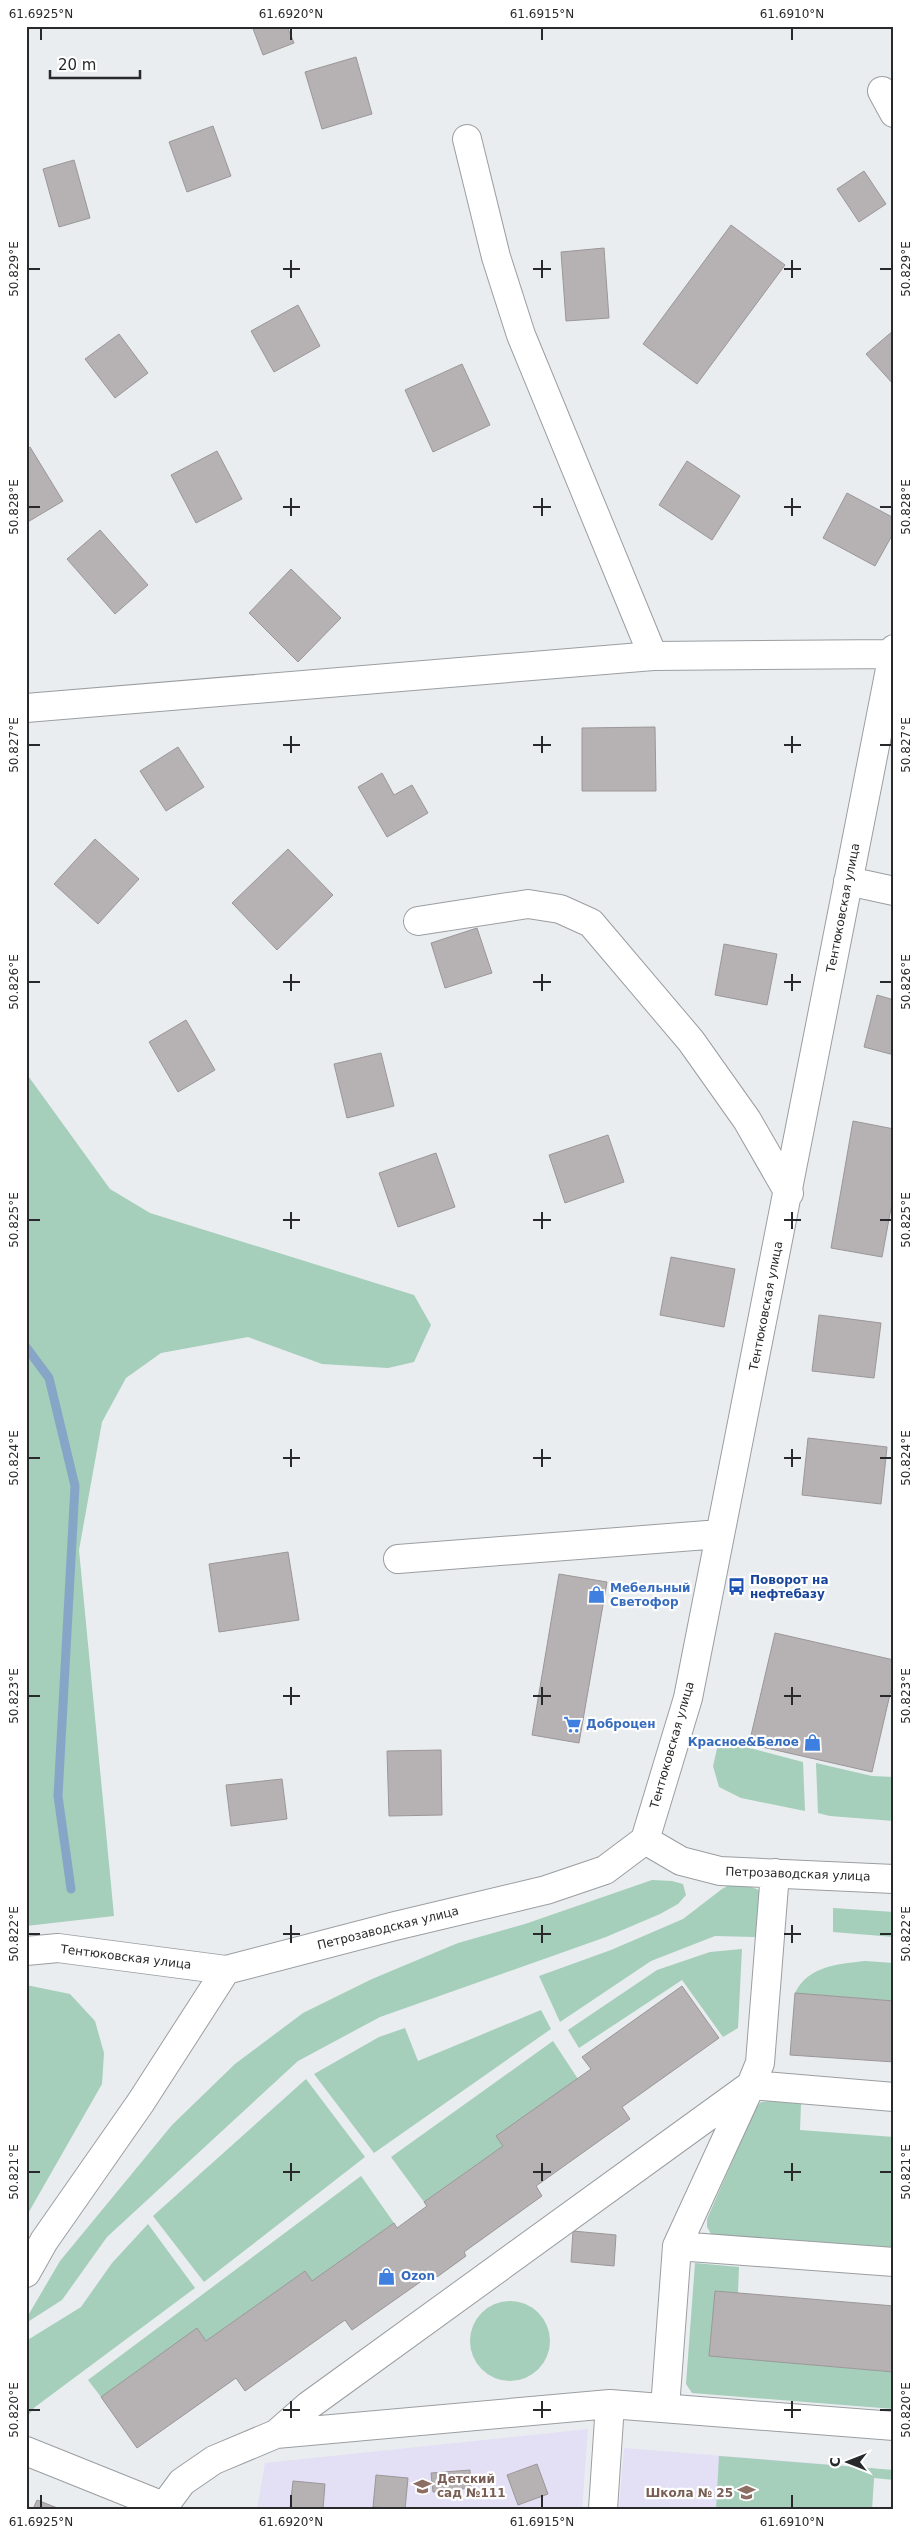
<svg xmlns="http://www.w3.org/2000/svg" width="920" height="2535" font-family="'DejaVu Sans',sans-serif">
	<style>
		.education { fill: #e3dff5 }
		.green { fill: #a5cebb }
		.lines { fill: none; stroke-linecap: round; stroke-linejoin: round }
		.stream { stroke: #87a6c7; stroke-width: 9 }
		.building { fill: #b6b2b3; stroke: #9b9798 }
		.minor-casing { stroke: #9b9ea1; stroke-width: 30 }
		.minor { stroke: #fff; stroke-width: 28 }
		.ticks { fill: none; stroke: #28292a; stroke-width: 2 }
		.labels { text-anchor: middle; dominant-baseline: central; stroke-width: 4.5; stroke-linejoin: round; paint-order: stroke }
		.street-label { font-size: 12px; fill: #28292a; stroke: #fff }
		.transit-label { font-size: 12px; font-weight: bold; fill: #164399; stroke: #fff; text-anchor: start }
		.shop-label { font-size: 12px; font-weight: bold; fill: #366cbe; stroke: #fff; text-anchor: start }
		.education-label { font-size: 12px; font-weight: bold; fill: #785e54; stroke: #fff; text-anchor: start }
		.neatline { fill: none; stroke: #28292a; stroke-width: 2 }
		.ticks-label { font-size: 12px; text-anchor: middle; fill: #28292a }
	</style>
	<rect width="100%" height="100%" fill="#e9edef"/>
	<path class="education" d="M588,2429L582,2509H257L265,2463Z
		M624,2448L875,2468L872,2509H619Z"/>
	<path class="green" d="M26,1073L110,1189L150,1213L414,1295L431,1325L414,1362L388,1368L322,1364L248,1337L161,1353L126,1378L102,1422L79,1550L114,1916L26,1926Z
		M719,1740L803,1762L805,1811L741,1798L719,1787L713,1766Z
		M816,1763L872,1776L894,1777V1821L830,1816L818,1813Z
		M652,1880L672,1881L683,1884L686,1895L678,1904L660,1914L606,1937L380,2017L298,2061L107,2237L62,2300L26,2323V2319L60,2261L172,2125L235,2064L303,2013L372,1979L458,1943L525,1924Z
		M733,1883L746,1885L759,1890C765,1904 764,1925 755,1937L715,1936L651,1961L560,2022L539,1976L611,1950L683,1919L722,1889Z
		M833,1908L894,1912V1937L833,1932Z
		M742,1949L738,2028L723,2037L682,1980L579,2048L568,2030L657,1970L710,1952Z
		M865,1961L894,1963V2001L795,1993C808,1966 838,1964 865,1961Z
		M26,1985L70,1994L95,2021L104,2053L102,2084L26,2217Z
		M541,2010L551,2029L374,2153L314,2074L379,2037L405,2028L418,2061Z
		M553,2041L578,2079L503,2146L424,2202L391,2157Z
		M306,2079L365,2157L204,2282L153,2216Z
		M769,2101L801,2104L800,2130L894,2137V2249L718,2236L711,2234L707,2227V2219L756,2107L761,2102Z
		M361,2176L394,2223L312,2281L305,2271L206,2341L197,2329L101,2397L88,2380Z
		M148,2224L195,2288L35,2407L26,2418V2341L81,2307L112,2263Z
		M695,2263L739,2267L738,2293L715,2291L709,2356L894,2372V2409L692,2393L686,2384Z
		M470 2341a40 40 0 1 1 80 0a40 40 0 1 1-80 0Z
		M719,2456L894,2470V2480L874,2478L872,2509H716Z"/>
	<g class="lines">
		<path class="stream" d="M26,1347L49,1378L75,1486L58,1796L71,1889"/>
	</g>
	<path class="building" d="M252,26H287L294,43L263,55Z
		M356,57L372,114L322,129L305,72Z
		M213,126L231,176L187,192L169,142Z
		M74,160L90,218L59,227L43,169Z
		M864,171L886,204L859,222L837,189Z
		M731,225L785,265L697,384L643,344Z
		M604,248L609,318L566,321L561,252Z
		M298,305L320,346L274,372L251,331Z
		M894,330V385L866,354Z
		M119,334L148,373L115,398L85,359Z
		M462,364L490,425L433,452L405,390Z
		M30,447L63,501L26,523V449Z
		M217,451L242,499L196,523L171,475Z
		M687,461L740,496L712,540L659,505Z
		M847,493L894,518V532L875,566L823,538Z
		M100,530L148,585L115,614L67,559Z
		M291,569L341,618L298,662L249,613Z
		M655,727L656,791H582V728Z
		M178,747L204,787L166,811L140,771Z
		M382,773L394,795L412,785L428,813L387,837L358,787Z
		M95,839L139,879L98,924L54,884Z
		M288,849L333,895L277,950L232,903Z
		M477,928L492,973L445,988L431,943Z
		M724,944L777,954L767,1005L715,995Z
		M877,995L894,1000V1055L864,1047Z
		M186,1020L215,1070L178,1092L149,1042Z
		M381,1053L394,1106L347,1118L334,1064Z
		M853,1121L894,1129V1192L882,1257L831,1248Z
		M608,1135L624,1182L565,1203L549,1155Z
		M436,1153L455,1207L398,1227L379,1173Z
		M671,1257L735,1269L724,1327L660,1315Z
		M819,1315L881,1323L874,1378L812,1371Z
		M808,1438L887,1447L881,1504L802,1495Z
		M288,1552L299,1620L219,1632L209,1564Z
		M559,1574L607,1582L579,1743L532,1735Z
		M775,1633L894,1660V1677L872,1772L749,1744Z
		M441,1750L442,1815L389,1816L387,1751Z
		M282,1779L287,1819L231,1826L226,1785Z
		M682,1986L719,2038L622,2107L630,2119L536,2186L542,2196L464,2252L466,2256L437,2277L433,2273L352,2330L345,2320L245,2391L236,2378L137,2448L101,2397L197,2328L206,2341L305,2271L312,2281L394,2223L397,2228L427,2206L424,2202L503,2146L496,2136L591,2069L582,2057Z
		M795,1993L894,2001V2062L790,2055Z
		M573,2231L616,2235L614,2266L571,2262Z
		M715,2291L894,2306V2372L709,2356Z
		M537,2464L548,2494L518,2505L507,2475Z
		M470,2470L471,2488L433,2492L431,2473Z
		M376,2475L408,2478L405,2509L373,2507Z
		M293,2481L325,2484L323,2509H290Z
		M37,2500L60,2509H33Z"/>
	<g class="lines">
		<defs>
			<path id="minor" d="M882,91L894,113
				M467,139L496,257L521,335L653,656
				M26,708L653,656L892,654
				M848,881L894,891
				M418,921L528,904L560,909L591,923L691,1041L747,1120L789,1193
				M398,1559L720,1534
				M645,1840L688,1698L894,649
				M645,1840L681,1861L720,1871L894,1879
				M26,1951L58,1948L226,1970L395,1926L546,1890L605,1870L645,1840
				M677,2246L894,2262
				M26,2273L44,2241L141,2102L226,1970
				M665,2408L677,2246L751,2085L894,2097
				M276,2434L610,2404L894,2426
				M26,2451L163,2506
				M162,2509L182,2482L214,2460L276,2434L308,2406L751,2085L760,2063L775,1873
				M603,2509L610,2404"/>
		</defs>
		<use href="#minor" class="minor-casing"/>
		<use href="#minor" class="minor"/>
	</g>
	<path class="ticks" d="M41,28V40M291,28V40M542,28V40M792,28V40M291,260V278M542,260V278M792,260V278M28,269H40M283,269H300M533,269H551M784,269H801M880,269H892M291,498V516M542,498V516M792,498V516M28,507H40M283,507H300M533,507H551M784,507H801M880,507H892M291,736V753M542,736V753M792,736V753M28,745H40M283,745H300M533,745H551M784,745H801M880,745H892M291,974V991M542,974V991M792,974V991M28,982H40M283,982H300M533,982H551M784,982H801M880,982H892M291,1212V1229M542,1212V1229M792,1212V1229M28,1220H40M283,1220H300M533,1220H551M784,1220H801M880,1220H892M291,1449V1467M542,1449V1467M792,1449V1467M28,1458H40M283,1458H300M533,1458H551M784,1458H801M880,1458H892M291,1687V1705M542,1687V1705M792,1687V1705M28,1696H40M283,1696H300M533,1696H551M784,1696H801M880,1696H892M291,1925V1943M542,1925V1943M792,1925V1943M28,1934H40M283,1934H300M533,1934H551M784,1934H801M880,1934H892M291,2163V2181M542,2163V2181M792,2163V2181M28,2172H40M283,2172H300M533,2172H551M784,2172H801M880,2172H892M291,2401V2418M542,2401V2418M792,2401V2418M28,2410H40M283,2410H300M533,2410H551M784,2410H801M880,2410H892M41,2495V2508M291,2495V2508M542,2495V2508M792,2495V2508"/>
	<defs>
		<symbol id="bus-bare" viewBox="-9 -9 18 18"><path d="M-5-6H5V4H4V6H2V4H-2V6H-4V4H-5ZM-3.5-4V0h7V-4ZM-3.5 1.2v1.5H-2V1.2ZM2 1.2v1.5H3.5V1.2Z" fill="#1a4fb4" stroke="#fff" stroke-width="2.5" paint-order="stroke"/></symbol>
		<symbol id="shop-bare" viewBox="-9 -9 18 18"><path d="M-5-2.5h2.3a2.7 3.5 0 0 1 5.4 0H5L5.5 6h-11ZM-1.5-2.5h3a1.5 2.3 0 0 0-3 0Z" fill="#3f7fe0" stroke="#fff" stroke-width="2.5" paint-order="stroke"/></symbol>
		<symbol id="supermarket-bare" viewBox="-9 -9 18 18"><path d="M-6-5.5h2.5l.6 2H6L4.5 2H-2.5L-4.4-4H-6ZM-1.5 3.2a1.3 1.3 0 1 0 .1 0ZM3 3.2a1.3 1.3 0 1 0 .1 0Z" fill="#3f7fe0" stroke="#fff" stroke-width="2.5" paint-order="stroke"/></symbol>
		<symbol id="school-bare" viewBox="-9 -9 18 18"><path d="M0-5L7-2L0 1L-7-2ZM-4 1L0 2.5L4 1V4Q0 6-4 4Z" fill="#8d6e63" stroke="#fff" stroke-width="2.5" paint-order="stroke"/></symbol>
	</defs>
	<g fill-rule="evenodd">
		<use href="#bus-bare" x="724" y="1574" width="25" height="25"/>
		<use href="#shop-bare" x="584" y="1582" width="25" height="25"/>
		<use href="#supermarket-bare" x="560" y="1712" width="25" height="25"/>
		<use href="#shop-bare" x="800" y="1730" width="25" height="25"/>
		<use href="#shop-bare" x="374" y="2264" width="25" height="25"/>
		<use href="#school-bare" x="410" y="2474" width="25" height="25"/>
		<use href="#school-bare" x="734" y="2480" width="25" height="25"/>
	</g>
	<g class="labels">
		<g class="street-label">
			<text transform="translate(843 908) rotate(-79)">Тентюковская улица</text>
			<text transform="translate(766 1306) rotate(-79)">Тентюковская улица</text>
			<text transform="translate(672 1745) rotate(-74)">Тентюковская улица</text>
			<text transform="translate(798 1874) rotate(2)">Петрозаводская улица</text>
			<text transform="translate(388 1928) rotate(-14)">Петрозаводская улица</text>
			<text transform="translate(126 1957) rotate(7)">Тентюковская улица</text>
		</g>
		<g class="transit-label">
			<text x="750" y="1580">Поворот на<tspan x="750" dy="14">нефтебазу</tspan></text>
		</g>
		<g class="shop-label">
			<text x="610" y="1588">Мебельный<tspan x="610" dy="14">Светофор</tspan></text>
			<text x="586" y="1724">Доброцен</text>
			<text x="799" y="1742" text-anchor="end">Красное&amp;Белое</text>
			<text x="401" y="2276">Ozon</text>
		</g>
		<g class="education-label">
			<text x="437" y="2479">Детский<tspan x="437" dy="14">сад №111</tspan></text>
			<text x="733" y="2493" text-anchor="end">Школа № 25</text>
		</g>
	</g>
	<rect width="920" height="2535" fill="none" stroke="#ffffff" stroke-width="55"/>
	<g transform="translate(848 2462) rotate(270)" stroke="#ffffff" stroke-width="4" paint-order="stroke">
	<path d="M0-4L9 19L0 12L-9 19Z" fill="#28292a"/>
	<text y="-8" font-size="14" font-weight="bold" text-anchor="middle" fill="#28292a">С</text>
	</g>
	<path d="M50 70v8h90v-8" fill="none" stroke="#28292a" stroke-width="2.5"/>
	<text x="58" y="70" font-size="15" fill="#28292a" stroke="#ffffff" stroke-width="4" paint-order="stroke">20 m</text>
	<rect x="28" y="28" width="864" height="2480" class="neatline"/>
	<g class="ticks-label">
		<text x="41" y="18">61.6925°N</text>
		<text x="291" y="18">61.6920°N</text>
		<text x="542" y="18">61.6915°N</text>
		<text x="792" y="18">61.6910°N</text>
		<text transform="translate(906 269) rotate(-90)" y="4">50.829°E</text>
		<text transform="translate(14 269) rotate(-90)" y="4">50.829°E</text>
		<text transform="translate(906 507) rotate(-90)" y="4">50.828°E</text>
		<text transform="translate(14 507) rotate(-90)" y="4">50.828°E</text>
		<text transform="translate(906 745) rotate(-90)" y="4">50.827°E</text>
		<text transform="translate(14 745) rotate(-90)" y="4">50.827°E</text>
		<text transform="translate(906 982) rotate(-90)" y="4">50.826°E</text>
		<text transform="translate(14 982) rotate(-90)" y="4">50.826°E</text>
		<text transform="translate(906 1220) rotate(-90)" y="4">50.825°E</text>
		<text transform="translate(14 1220) rotate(-90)" y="4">50.825°E</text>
		<text transform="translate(14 1458) rotate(-90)" y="4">50.824°E</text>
		<text transform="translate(906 1458) rotate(-90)" y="4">50.824°E</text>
		<text transform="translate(14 1696) rotate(-90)" y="4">50.823°E</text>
		<text transform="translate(906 1696) rotate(-90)" y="4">50.823°E</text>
		<text transform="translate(14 1934) rotate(-90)" y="4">50.822°E</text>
		<text transform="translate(906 1934) rotate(-90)" y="4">50.822°E</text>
		<text transform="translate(906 2172) rotate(-90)" y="4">50.821°E</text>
		<text transform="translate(14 2172) rotate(-90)" y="4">50.821°E</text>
		<text transform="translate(14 2410) rotate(-90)" y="4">50.820°E</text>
		<text transform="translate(906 2410) rotate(-90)" y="4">50.820°E</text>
		<text x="41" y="2526">61.6925°N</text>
		<text x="291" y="2526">61.6920°N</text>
		<text x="542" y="2526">61.6915°N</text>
		<text x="792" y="2526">61.6910°N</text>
	</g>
</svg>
